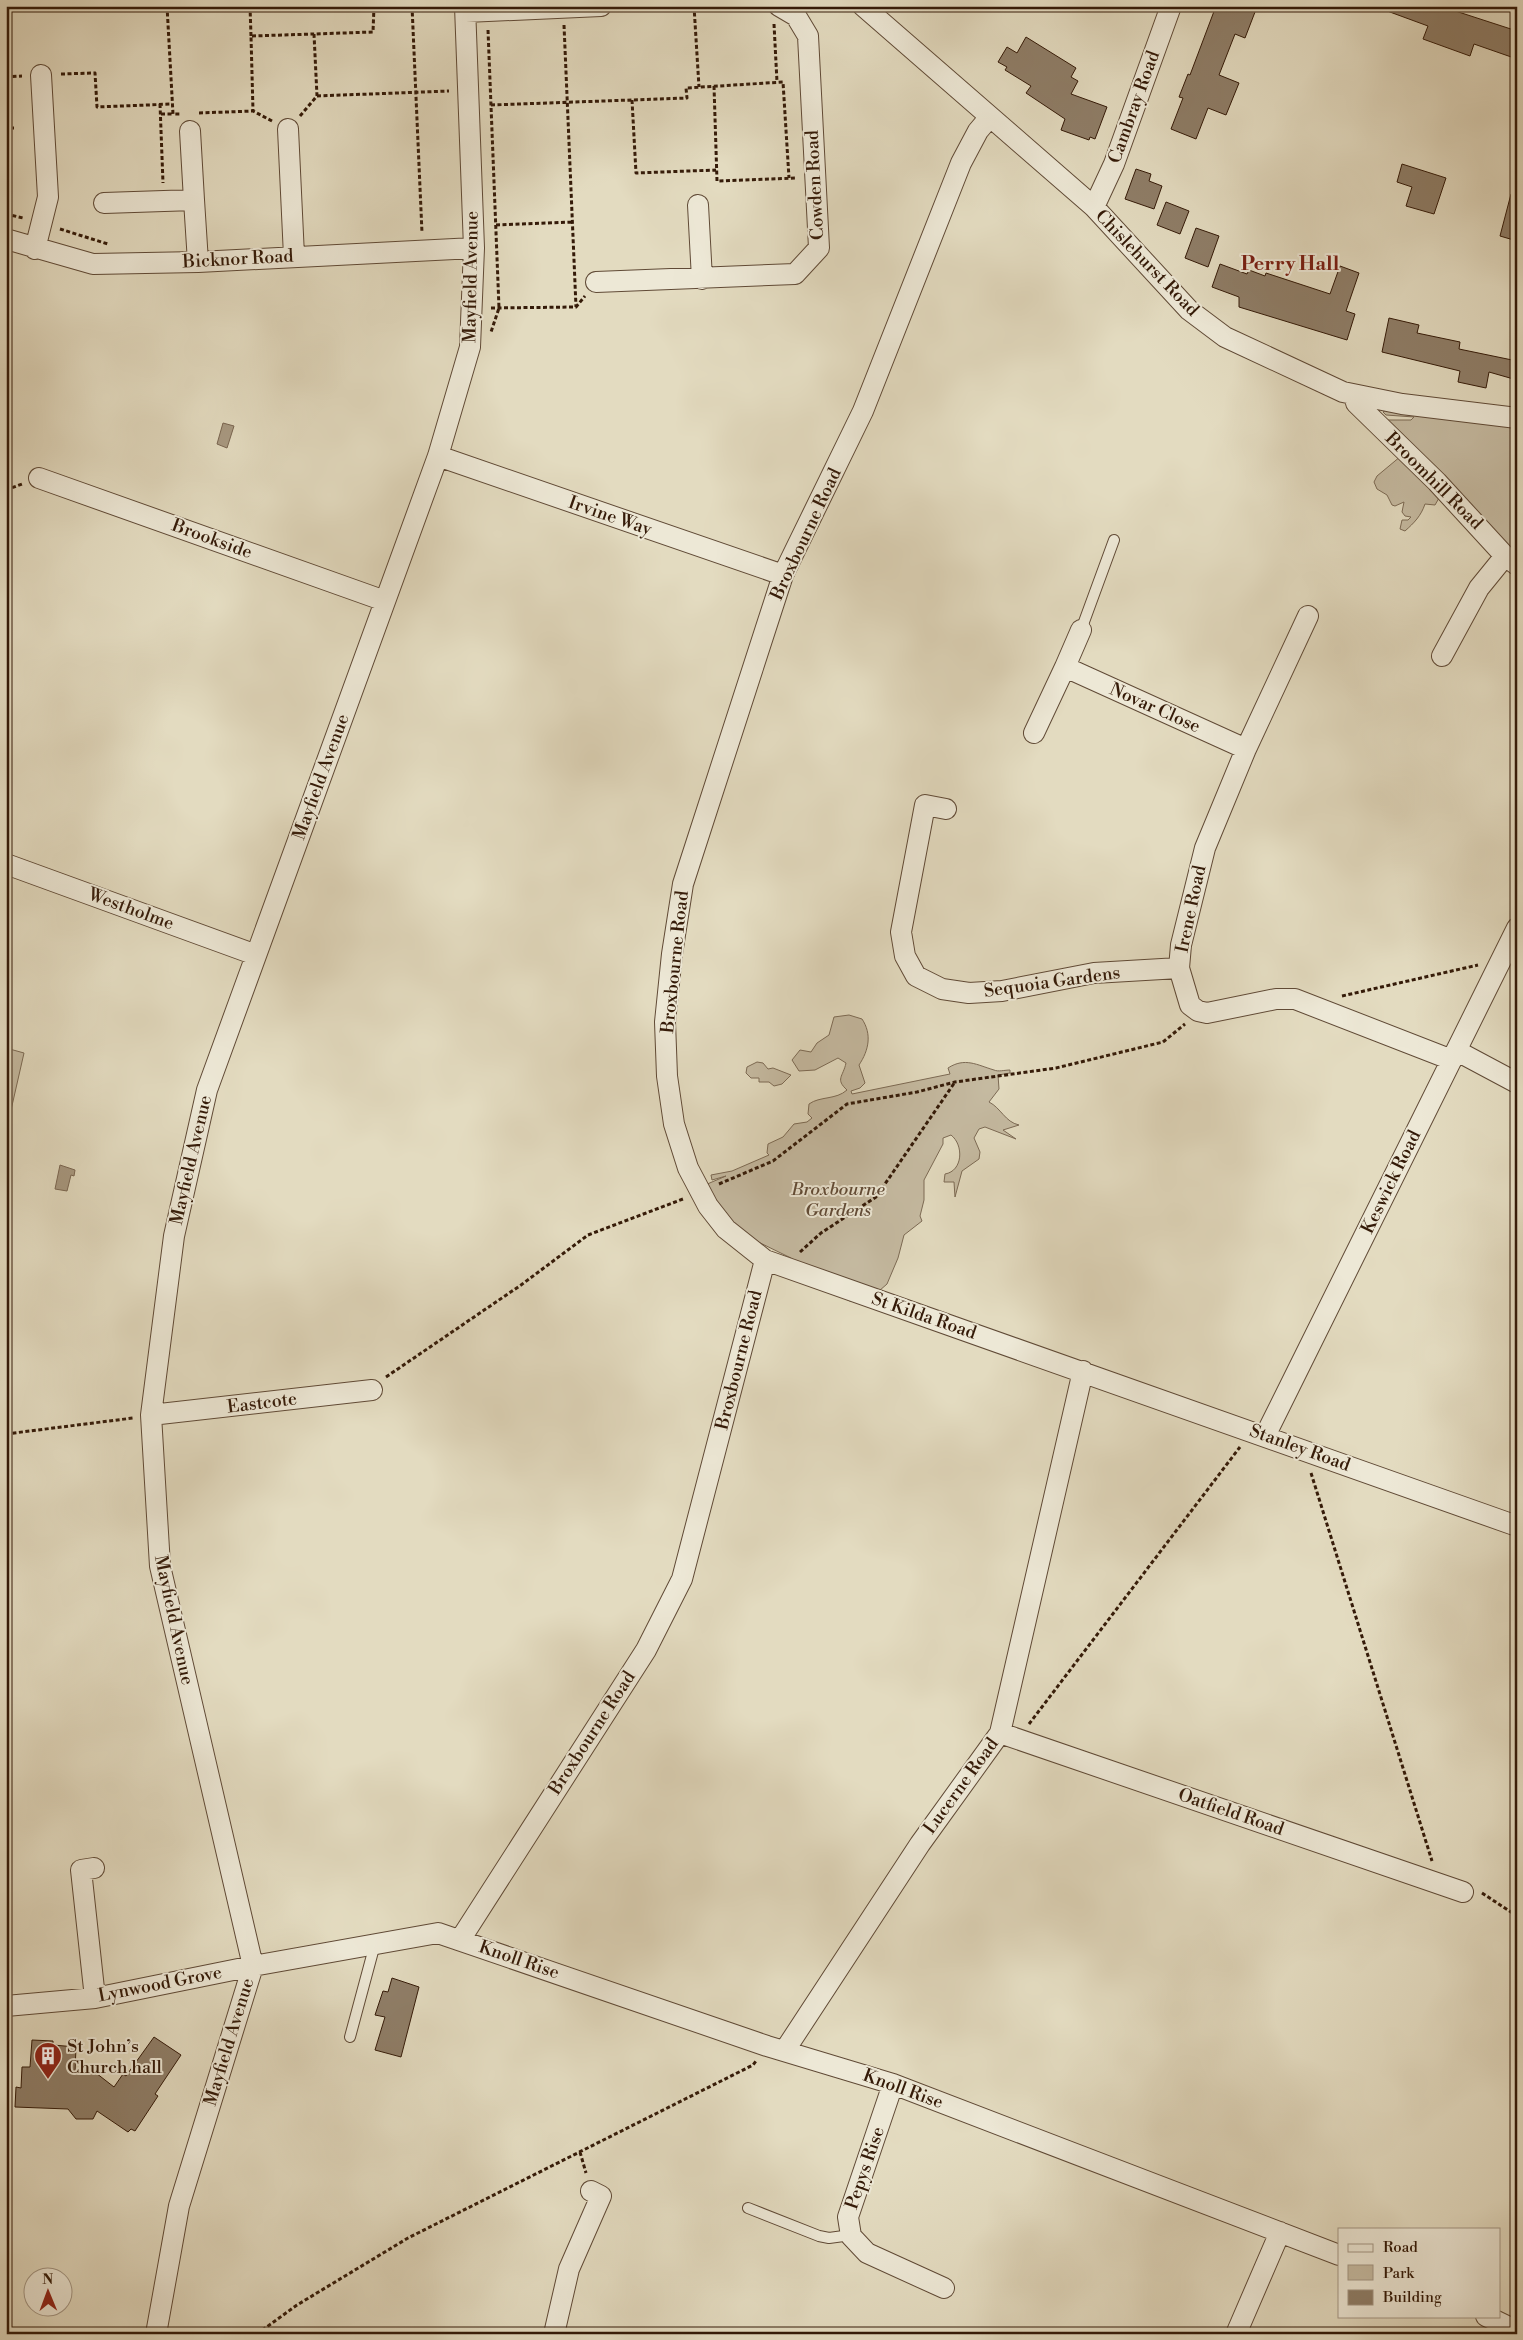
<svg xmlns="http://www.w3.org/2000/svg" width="1523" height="2340" font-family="'Libre Bodoni',serif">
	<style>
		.green { fill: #c5baa1; stroke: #7c6a54 }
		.water { fill: #a89981; stroke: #7a6651 }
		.building { fill: #8f7e68; stroke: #341a08 }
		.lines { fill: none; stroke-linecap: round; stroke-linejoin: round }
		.lane-casing { stroke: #604a36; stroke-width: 12 }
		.street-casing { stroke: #604a36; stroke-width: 22 }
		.path { stroke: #341a08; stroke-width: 3; stroke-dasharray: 4 2.5; stroke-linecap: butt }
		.lane { stroke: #ede8d6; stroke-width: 10 }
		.street { stroke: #ede8d6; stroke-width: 20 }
		.labels { text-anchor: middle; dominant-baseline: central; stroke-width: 4; stroke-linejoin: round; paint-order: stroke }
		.street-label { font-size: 18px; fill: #341a08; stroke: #ede8d6 }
		.park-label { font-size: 18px; font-style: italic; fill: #604a36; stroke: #ede8d6 }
		.poi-label { font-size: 18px; fill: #341a08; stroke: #ede8d6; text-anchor: start }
		.quarter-label { font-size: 20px; font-weight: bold; fill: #7a1f14; stroke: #ede8d6 }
	</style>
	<rect width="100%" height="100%" fill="#e3dbc0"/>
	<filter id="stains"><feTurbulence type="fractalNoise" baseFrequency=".004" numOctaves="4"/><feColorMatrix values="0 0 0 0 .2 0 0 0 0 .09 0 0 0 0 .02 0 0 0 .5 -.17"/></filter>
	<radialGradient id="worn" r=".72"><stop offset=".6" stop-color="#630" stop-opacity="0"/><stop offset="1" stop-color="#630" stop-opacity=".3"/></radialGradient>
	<path class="green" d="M1386,410L1517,422V554L1439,498L1435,505L1425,504C1421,516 1414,523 1405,531L1400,529L1402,520H1408L1411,517L1405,516L1402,512L1404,502L1395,506L1392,505L1387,495L1377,489L1374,482L1377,476L1401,456L1385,420H1411L1414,417L1386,415L1383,412Z
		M849,1015L862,1019C872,1034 869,1050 859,1065L865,1083L860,1088L851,1091L852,1094L950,1074L948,1068C965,1057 977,1065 994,1070C998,1072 1005,1070 1010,1070V1073L998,1075L999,1089L989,1102C1001,1108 1005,1122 1019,1125L1003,1130L1016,1139L985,1127L979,1129L974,1138L980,1152L979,1159L962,1171L955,1197L954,1182H944L945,1174C963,1171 964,1145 951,1135L943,1138V1144L924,1180V1200L920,1216L922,1221L904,1235L898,1258L887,1284L879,1291L862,1300L850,1301L840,1296L791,1258L748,1237L720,1209L705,1185L726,1176L712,1180L711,1175L732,1171L769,1155L767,1153L768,1144L783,1137L794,1124L807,1122L812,1118L808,1114L809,1104C820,1096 836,1100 847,1090C835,1079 843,1077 846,1063L838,1058L815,1070L799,1071L792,1060L800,1050L811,1052L817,1043L829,1035L834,1017Z
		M6,1048L24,1053L6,1132Z
		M757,1062L763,1063L768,1069L773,1068L791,1075L782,1084L774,1086L769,1082H759V1078H751L746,1073L747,1067Z"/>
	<path class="water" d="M223,423L234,426L227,448L217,444Z
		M60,1165L75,1170L74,1176L71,1175L67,1191L55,1189Z"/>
	<path class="building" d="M1216,6H1240L1255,12L1245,38L1235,34L1219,75L1239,83L1226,115L1208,108L1196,139L1171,129L1183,98L1179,97L1188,74L1190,75Z
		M1379,6H1440L1517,31V59L1474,44L1470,56L1423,39L1428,26L1379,8Z
		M1026,37L1076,68L1071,77L1078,81L1071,94L1107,107L1095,139L1090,137L1089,140L1061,130L1065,119L1026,93L1031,86L1005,70L1007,67L998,62L1007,47L1017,53Z
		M1402,164L1446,178L1434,214L1406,206L1412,187L1397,182Z
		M1136,169L1151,174L1149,181L1162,186L1154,209L1125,199Z
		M1511,194L1517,195V241L1500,236Z
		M1166,202L1189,211L1180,234L1157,225Z
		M1196,228L1219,236L1208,267L1185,258Z
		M1220,264L1247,274L1249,270L1265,276L1266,273L1330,294L1340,266L1359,273L1346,311L1355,314L1347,340L1239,307V297L1212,287Z
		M1389,318L1419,325L1417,333L1460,342L1459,349L1517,361V380L1489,372L1486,388L1458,382L1460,371L1382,352Z
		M392,1978L419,1987L401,2057L375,2050L385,2017L375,2015L383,1991L388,1992Z
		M154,2037L181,2055L155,2094L158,2096L135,2131L131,2129L128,2132L97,2111L93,2119H76L68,2109L15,2107L16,2087L21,2088L22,2067H30L32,2040L53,2041V2045L76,2047L75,2072L96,2073L114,2087L123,2074L126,2076Z"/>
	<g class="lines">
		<defs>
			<path id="lane" d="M1081,630L1114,540
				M350,2037L375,1944
				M748,2208L819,2236L829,2238L851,2235"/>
			<path id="street" d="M863,6L1094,207L1189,310L1225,337L1343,392L1402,404L1517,418
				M466,12L601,6
				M288,129L294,256
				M190,131L194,200
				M104,203L194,200L198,262
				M698,205L702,279
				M1094,207L1114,164L1171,6
				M6,239L93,264L198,262L474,248
				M35,249L48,197L41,75
				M596,282L795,274L819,248L808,36L796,16L779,6
				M1355,395L1356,403L1437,482L1505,556L1517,565
				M438,456L783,575
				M39,478L385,601
				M1308,616L1246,749L1205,848L1181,945L1179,968L1190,1005L1198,1011L1207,1013L1276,999H1295L1452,1060
				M1081,630L1065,667L1246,749
				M1442,656L1479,588L1505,556
				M1034,733L1065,667
				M946,809L925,805L901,932L905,956L916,976L942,989L969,993L1002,991L1094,973L1179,968
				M6,864L256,955
				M1457,1051L1517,1083
				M765,1260L1517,1526
				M151,1415L372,1390
				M1265,1436L1517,928
				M1000,1733L1463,1892
				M94,1868L81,1870L95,1998
				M460,1940L646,1650L682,1579L765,1260L726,1229L708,1206L688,1168L674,1124L667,1076L665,1022L672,954L683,884L783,575L863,411L961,163L978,131L989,118
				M6,2006L95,1998L253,1966L438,1933L767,2046L893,2084L1339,2255
				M785,2050L920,1844L1000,1733L1083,1371
				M893,2084L848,2217L851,2236L867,2253L944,2288
				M1486,2316L1517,2331
				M156,2334L179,2206L253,1966L160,1566L151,1415L174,1236L207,1090L438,456L470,347L474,248L465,6
				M554,2334L569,2269L601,2196L591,2191
				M1236,2334L1280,2232"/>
		</defs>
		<use href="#lane" class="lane-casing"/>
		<use href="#street" class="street-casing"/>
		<path class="path" d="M167,6L173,114H180
			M250,6L251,36
			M412,6L422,233
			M694,6L699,87
			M6,10L97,6
			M774,24L777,82
			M564,25L576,307
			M488,30L499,308L491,332
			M61,74L95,73L97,107L172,104
			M6,77L22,76
			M714,86L717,181L796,178
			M317,96L449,91
			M632,100L636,173L716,170
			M160,104L163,183
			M491,105L687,98L686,88L783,82L789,178
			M199,113L253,111
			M161,114H173
			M300,116L317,96L314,34L373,32L374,6
			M272,121L253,111L251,36L314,34
			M6,128H14
			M6,214L23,218
			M496,225L572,222
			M60,229L108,244
			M491,308L576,307L585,296
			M6,490L22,484
			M1342,996L1478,965
			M719,1184L773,1161L847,1104L917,1092L955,1082L1056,1068L1163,1042L1185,1024
			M800,1252L821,1233L876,1197L955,1082
			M386,1377L521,1285L588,1235L683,1199
			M6,1434L133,1418
			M1311,1473L1432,1861
			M1029,1724L1240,1447
			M1482,1893L1517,1916
			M580,2152L586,2173
			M257,2334L297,2305L408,2238L753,2065L756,2061"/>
		<use href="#lane" class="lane"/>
		<use href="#street" class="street"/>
	</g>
	<defs>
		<symbol id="building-pin" viewBox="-11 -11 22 30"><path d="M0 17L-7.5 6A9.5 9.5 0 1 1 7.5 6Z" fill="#8f2418" stroke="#ede8d6"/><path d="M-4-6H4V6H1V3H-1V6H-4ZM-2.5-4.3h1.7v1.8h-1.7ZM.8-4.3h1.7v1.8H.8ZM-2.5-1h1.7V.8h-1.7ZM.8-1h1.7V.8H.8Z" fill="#fff"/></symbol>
	</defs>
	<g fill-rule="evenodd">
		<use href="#building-pin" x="32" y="2040" width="32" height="43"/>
	</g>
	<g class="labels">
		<g class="street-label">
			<text transform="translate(1134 107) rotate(-70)">Cambray Road</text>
			<text transform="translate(815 185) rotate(-93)">Cowden Road</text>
			<text transform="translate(238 259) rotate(-3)">Bicknor Road</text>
			<text transform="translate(1147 263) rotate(46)">Chislehurst Road</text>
			<text transform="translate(471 277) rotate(-89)">Mayfield Avenue</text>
			<text transform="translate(1434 481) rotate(45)">Broomhill Road</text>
			<text transform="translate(610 516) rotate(19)">Irvine Way</text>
			<text transform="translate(806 534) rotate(-65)">Broxbourne Road</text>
			<text transform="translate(212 539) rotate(20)">Brookside</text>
			<text transform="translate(1155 708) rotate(24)">Novar Close</text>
			<text transform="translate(321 777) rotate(-70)">Mayfield Avenue</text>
			<text transform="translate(131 909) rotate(20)">Westholme</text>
			<text transform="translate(1191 909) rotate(-78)">Irene Road</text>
			<text transform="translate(675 962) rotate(-84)">Broxbourne Road</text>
			<text transform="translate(1052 982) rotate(-8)">Sequoia Gardens</text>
			<text transform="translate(191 1160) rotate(-77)">Mayfield Avenue</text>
			<text transform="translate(1391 1182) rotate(-64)">Keswick Road</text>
			<text transform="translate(924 1316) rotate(19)">St Kilda Road</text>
			<text transform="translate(739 1360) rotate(-76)">Broxbourne Road</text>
			<text transform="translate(262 1403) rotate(-7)">Eastcote</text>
			<text transform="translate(1300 1448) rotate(20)">Stanley Road</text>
			<text transform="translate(174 1620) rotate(78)">Mayfield Avenue</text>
			<text transform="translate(592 1733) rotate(-57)">Broxbourne Road</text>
			<text transform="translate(961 1786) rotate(-54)">Lucerne Road</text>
			<text transform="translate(1231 1812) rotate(19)">Oatfield Road</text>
			<text transform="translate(519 1960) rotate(19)">Knoll Rise</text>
			<text transform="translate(160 1984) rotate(-11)">Lynwood Grove</text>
			<text transform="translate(229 2042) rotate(-73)">Mayfield Avenue</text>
			<text transform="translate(903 2089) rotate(20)">Knoll Rise</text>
			<text transform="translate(865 2168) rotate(-71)">Pepys Rise</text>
		</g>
		<g class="park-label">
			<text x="838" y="1189">Broxbourne<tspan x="838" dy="21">Gardens</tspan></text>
		</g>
		<g class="poi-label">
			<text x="67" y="2046">St John’s<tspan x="67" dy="21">Church hall</tspan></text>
		</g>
		<g class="quarter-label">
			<text x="1290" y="264">Perry Hall</text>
		</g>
	</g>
	<rect width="1523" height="2340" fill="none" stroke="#e3dbc0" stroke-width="25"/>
	<rect x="8" y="8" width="1508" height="2325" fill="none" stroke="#341a08" stroke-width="2.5"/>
	<rect x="12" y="12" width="1498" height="2315" fill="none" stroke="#341a08"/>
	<rect x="1338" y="2228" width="162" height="90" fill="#ede8d6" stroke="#a39684"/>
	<rect x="1348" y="2244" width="25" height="8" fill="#ede8d6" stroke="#a39684"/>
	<text x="1383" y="2252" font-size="15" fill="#341a08">Road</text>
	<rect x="1348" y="2265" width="25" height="15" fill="#c5baa1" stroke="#a39684"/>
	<text x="1383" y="2278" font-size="15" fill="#341a08">Park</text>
	<rect x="1348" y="2290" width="25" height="15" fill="#8f7e68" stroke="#a39684"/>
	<text x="1383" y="2302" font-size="15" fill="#341a08">Building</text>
	<g transform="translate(48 2292) rotate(359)"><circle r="24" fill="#ede8d6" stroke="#a39684"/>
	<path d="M0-4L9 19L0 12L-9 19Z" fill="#8f2418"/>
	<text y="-8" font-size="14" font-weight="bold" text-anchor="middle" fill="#341a08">N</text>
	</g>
	<rect width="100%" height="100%" filter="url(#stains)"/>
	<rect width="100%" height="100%" fill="url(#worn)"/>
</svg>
